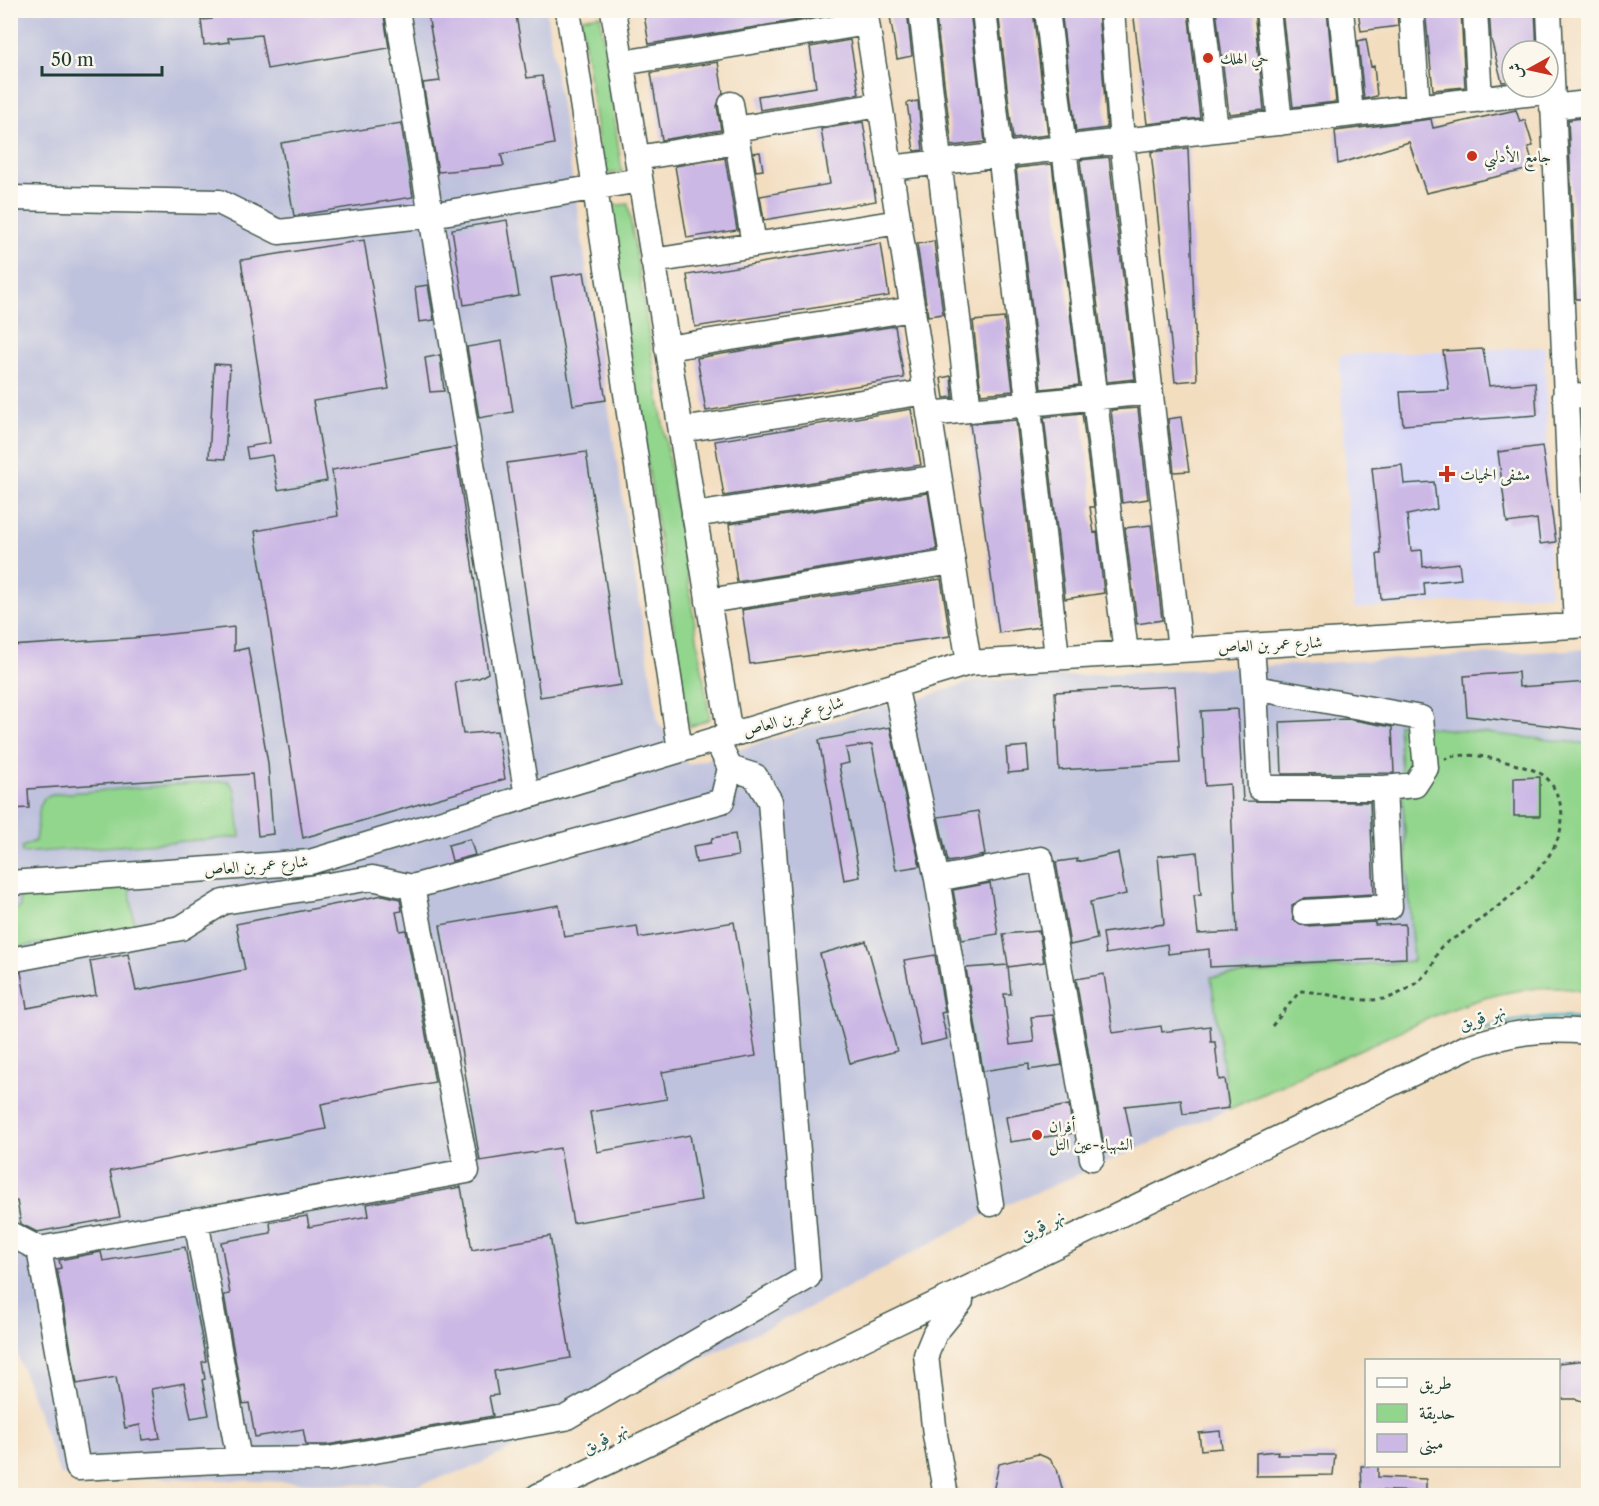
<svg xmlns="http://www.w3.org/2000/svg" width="1599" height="1506" font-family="'Libre Caslon Text',Amiri,serif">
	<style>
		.built { fill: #d7d7f8 }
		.industrial { fill: #bfc2dd }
		.green { fill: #92d58d; stroke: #588960; stroke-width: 1.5 }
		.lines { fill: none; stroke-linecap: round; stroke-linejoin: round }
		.stream { stroke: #3eacbd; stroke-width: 4.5 }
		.building { fill: #ccb8e5 }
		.minor-casing { stroke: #3f5549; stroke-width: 27 }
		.path { stroke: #3f5549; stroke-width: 3; stroke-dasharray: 4.5 4.5; stroke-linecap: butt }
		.minor { stroke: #fff; stroke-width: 24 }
		.poi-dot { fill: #c8321e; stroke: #fbf7ec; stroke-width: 2 }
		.labels { text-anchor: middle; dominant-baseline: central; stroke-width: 5; stroke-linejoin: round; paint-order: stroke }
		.poi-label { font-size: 16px; fill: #1f3d34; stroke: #fbf7ec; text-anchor: start }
		.street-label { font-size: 16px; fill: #1f3d34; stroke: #fbf7ec }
		.water-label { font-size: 18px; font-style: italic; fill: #285e5d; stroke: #fbf7ec }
	</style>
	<rect width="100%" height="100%" fill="#fbf7ec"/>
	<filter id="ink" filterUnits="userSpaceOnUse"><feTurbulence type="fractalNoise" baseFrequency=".0167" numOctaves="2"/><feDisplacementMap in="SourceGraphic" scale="12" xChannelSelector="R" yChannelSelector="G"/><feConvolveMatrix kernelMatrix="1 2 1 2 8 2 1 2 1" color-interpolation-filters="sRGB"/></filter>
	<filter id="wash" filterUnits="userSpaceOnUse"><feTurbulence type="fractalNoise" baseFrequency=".008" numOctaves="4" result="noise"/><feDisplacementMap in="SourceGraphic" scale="24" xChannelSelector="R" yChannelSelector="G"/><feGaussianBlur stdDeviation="1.35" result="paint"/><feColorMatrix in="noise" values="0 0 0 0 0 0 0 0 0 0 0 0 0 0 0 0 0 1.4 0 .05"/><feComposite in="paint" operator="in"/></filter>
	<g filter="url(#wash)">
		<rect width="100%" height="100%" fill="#f3ddbf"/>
		<path class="built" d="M1545,347L1550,594L1354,609L1339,355Z"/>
		<path class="industrial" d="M11,11H546L658,722L688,765L884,705L901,716L909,702L974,681L1588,649V744L1399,725L1413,961L1211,977L1229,1109L982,1216L819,1303L471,1468L414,1486L60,1475L11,1337Z"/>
		<path class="green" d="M600,15L622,172L603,174L581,18Z
			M628,204L710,719L689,727L607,206Z
			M1398,724L1588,744V993C1516,972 1428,1019 1363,1048C1318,1069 1274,1089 1229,1109L1211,977L1413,961Z
			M228,781L235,790L240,837L22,853V847L35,841L40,806L44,798L55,794Z
			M129,883L135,930L11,948L10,910L20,908L19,895Z"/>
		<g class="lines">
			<path class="stream" d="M1471,1033C1513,1019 1544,1016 1588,1019
				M517,1496L532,1488"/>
		</g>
		<g id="blocks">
			<path class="building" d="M211,10H383L389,48L267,69L261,35L228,38L229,42L204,45L201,20L212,19Z
				M427,10H515L527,78L542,76L554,144L501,154L504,166L438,172L423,83L440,81Z
				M643,10H842V13L649,44Z
				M889,10H907L912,56L897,59Z
				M935,10H970L985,142L952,146Z
				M998,10H1033L1048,135L1013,139Z
				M1061,10H1098L1107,128L1076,132Z
				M1133,10H1188L1200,118L1147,124Z
				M1216,10H1254L1264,110L1229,114Z
				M1282,10H1327L1336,102L1293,107Z
				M1358,10H1397L1398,26L1361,31Z
				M1425,10H1461L1465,87L1433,90Z
				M1489,10H1535L1537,51H1512V81L1502,82L1491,39Z
				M1366,39L1371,67L1374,66L1377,96L1364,99L1358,41Z
				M850,40L859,94L760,110L758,96L816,87L810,47Z
				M718,62L723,93L717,106L721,130L662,140L651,73Z
				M918,101L923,150L914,151L907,103Z
				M1516,110L1520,122L1525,120L1533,146L1528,147L1534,168L1426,193L1409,142L1338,164L1335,131L1431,119L1433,128Z
				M1588,117V299H1576L1568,120Z
				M863,122L876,201L764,220L760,196L830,184L821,129Z
				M401,123L413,197L294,216L281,143Z
				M1188,148L1197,380L1175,382L1151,152Z
				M760,152L763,170L756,171L753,153Z
				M1109,157L1135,379L1107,382L1080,160Z
				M725,158L737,230L687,238L675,166Z
				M1052,164L1079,385L1041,389L1016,168Z
				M507,220L519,296L464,305L452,229Z
				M364,240L389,389L313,401L327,481L278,490L272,455L248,459L246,447L270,443L241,260Z
				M934,241L943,314L928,316L917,244Z
				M881,243L889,296L695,327L687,275Z
				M584,272L606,400L573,405L551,277Z
				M428,285L434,320L419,322L415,287Z
				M1004,318L1013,391L981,394L973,321Z
				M895,326L904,378L706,411L697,358Z
				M502,341L513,412L479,418L467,347Z
				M1483,349L1489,386L1535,382L1537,415L1403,425L1400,392L1449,390L1443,351Z
				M440,355L444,391L430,392L425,358Z
				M214,364L230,365L225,459L209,458Z
				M951,376L953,397L944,398L941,378Z
				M1138,408L1148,499L1122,503L1111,410Z
				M911,409L921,465L724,496L715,441Z
				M1082,413L1094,507H1090L1094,533L1097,532L1104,593L1065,599L1044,417Z
				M1181,417L1189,471L1174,472L1168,419Z
				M1016,420L1039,627L999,633L970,424Z
				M1542,446L1556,542L1540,544L1537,519L1507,523L1498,452Z
				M455,447L488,673L479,678L455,682L463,734L497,731L505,779L303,838L255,531L338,516L332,470Z
				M586,452L621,685L540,697L507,463Z
				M1402,465L1404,484L1434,482L1437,509L1407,515L1411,551L1422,550L1423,567L1459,563L1461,579L1424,583L1425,595L1381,599L1377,554H1381L1372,468Z
				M928,493L937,550L737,582L729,524Z
				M1151,525L1162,620L1137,624L1125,528Z
				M941,579L950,636L750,664L742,610Z
				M234,627V651L248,648L268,763L273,834L258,836L252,774L28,789L29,808L10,809V646L133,638Z
				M1518,672L1519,687L1588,682V730L1467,716L1464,676Z
				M1175,686L1180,763L1059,770L1055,692Z
				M1238,709L1243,801L1370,802L1374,894L1304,898L1292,906L1293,920L1306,926L1375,922V925L1405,924L1406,958L1210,967L1209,949L1168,954L1167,944L1106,954L1103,933L1164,924L1158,856L1197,852L1201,894L1194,895L1198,934L1237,932L1230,784L1205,786L1201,711Z
				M1348,719L1392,727L1394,773L1282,774L1280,722Z
				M890,727L920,866L896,870L872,744L846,748L849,763L839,765L860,877L844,880L819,740Z
				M1027,746L1029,771L1008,773L1006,748Z
				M1540,777V816H1514V778Z
				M978,811L985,855L948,862L938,817Z
				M735,834L738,856L696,863L693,846L711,843L712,838Z
				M470,839L475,855L452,861L448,845Z
				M1118,853L1126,894L1090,902L1097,939L1070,945L1056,862L1077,859V862Z
				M990,883L998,934L962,940L953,890Z
				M383,895L400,899L402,911L396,912L400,931L406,930L435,1082L321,1104L326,1129L110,1171L120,1217L37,1232L21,1224L17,1201L10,1202V974L21,972L27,1008L96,995L90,961L128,954L136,991L245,970L236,924Z
				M559,905L564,937L637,926L639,938L734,922L756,1056L662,1072L667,1099L590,1112L597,1152L690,1135L701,1200L573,1223L560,1148L480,1161L440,925Z
				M1039,931L1044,962L1008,967L1011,994H1004L1010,1045L1034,1042L1031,1017L1053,1015L1062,1065L1029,1070V1064L983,1071L966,968L1008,965L1003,934Z
				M866,941L897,1051L850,1063L820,954Z
				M935,955L945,1012L941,1013L947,1039L921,1045L904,960Z
				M1104,974L1113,1033L1161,1026L1162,1032L1210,1026L1211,1042H1215L1219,1080L1225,1079L1229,1108L1183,1114L1181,1100L1125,1106L1133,1146L1105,1152L1076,979Z
				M1069,1105L1073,1133L1010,1142L1006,1117Z
				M461,1187L472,1250L550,1236L571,1358L494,1371L498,1395L489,1396L493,1416L327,1445H306L303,1429L255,1437L249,1403L243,1404L224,1295L230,1294L221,1242L271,1233L270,1222L307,1216L309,1227L369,1216L367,1204Z
				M185,1247L206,1361L202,1362L205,1379L202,1380L209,1415L191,1418L184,1383L151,1389L160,1438L142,1440L140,1425L125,1428L116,1377L77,1384L57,1269L61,1268L59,1260L101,1252L103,1261Z
				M1588,1360V1403L1576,1399H1558V1363Z
				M1220,1431L1222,1448L1201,1450L1199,1433Z
				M1278,1451L1277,1455H1335L1333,1475L1256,1476V1453Z
				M1038,1454L1050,1459L1057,1469L1064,1496H992L999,1464Z
				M1361,1466H1378V1477L1426,1479V1492L1362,1490Z"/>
		</g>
	</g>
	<g filter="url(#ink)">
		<use href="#blocks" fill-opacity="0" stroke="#3f5549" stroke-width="1.5"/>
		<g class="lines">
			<defs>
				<path id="minor" d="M397,10L527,796
					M568,10L680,750
					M613,10L730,735
					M865,10L969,663
					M921,10L969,410
					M984,10L1057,657
					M1047,10L1126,653
					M1112,10L1122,141L1180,650
					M1202,10L1216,130
					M1268,10L1280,123
					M1341,10L1351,114
					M1411,10L1418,107
					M1475,10L1480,100
					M1549,10L1576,626
					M622,63L867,23
					M731,104L754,245
					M1552,107L1588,103
					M735,129L880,105
					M637,158L737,142
					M890,168L1552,91
					M10,198L219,202L279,232L431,215L640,180
					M653,261L899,222
					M667,348L913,309
					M1565,396L1588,395
					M929,414L1150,392
					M681,430L926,392
					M694,515L939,477
					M708,601L953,562
					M1252,646L1255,688L1421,718L1426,768L1415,785L1384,788
					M895,685L937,879L991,1204
					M1255,688L1260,788H1384L1390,907L1305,912
					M937,879L1041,859L1092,1158
					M10,883L310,862L969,663L1588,625
					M10,960L181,928L223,902L372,878L412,887
					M196,1220L239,1460
					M10,1234L39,1249L78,1468L239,1460L328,1459L565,1418L808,1277L770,801L755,776L730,768L716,739
					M39,1249L467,1171L412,887L722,801L730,768
					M538,1496L1467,1047C1513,1032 1540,1028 1588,1032
					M946,1496L935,1435L926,1355L935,1333L961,1301L960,1293"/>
			</defs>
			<use href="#minor" class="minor-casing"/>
			<path class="path" d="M1272,1026L1300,991C1328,992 1365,1006 1391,997C1406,991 1421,981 1431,968C1435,962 1436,952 1441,947C1447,941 1457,937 1464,932C1501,903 1578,855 1559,800C1550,775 1542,772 1517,765C1497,759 1465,750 1445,759"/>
			<use href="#minor" class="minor"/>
		</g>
	</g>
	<g class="poi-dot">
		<circle cx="1208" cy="58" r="6"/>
		<circle cx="1472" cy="156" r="6"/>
		<path d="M1444 465h6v6h6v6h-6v6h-6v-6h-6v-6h6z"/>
		<circle cx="1037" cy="1135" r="6"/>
	</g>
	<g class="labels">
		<g class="poi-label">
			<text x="1220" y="58">حي الهلك</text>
			<text x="1484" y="156">جامع الأدلبي</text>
			<text x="1460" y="474">مشفى الحميات</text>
			<text x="1049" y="1126">أفران<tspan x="1049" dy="18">الشهباء-عين التل</tspan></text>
		</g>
		<g class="street-label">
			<text transform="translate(1270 644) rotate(-3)">شارع عمر بن العاص</text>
			<text transform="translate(793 716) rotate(-17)">شارع عمر بن العاص</text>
			<text transform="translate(256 865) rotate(-5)">شارع عمر بن العاص</text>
		</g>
		<g class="water-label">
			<text transform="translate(1482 1017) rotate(-17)">نهر قويق</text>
			<text transform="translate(1042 1225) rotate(-26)">نهر قويق</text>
			<text transform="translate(605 1438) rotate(-26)">نهر قويق</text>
		</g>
	</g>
	<rect width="1599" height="1506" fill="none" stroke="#fbf7ec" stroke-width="36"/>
	<rect x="1365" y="1359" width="195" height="108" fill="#fbf7ec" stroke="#a3ada2" stroke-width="1.5"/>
	<rect x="1377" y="1378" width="30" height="9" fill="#ffffff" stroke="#a3ada2" stroke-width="1.5"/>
	<text x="1419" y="1389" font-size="18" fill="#1f3d34">طريق</text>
	<rect x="1377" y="1404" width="30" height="18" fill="#92d58d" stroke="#a3ada2" stroke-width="1.5"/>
	<text x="1419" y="1419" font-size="18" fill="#1f3d34">حديقة</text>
	<rect x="1377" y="1434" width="30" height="18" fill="#ccb8e5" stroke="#a3ada2" stroke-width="1.5"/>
	<text x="1419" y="1449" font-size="18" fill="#1f3d34">مبنى</text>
	<g transform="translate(1530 69) rotate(262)"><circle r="28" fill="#fbf7ec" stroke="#a3ada2" stroke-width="1.5"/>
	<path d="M0-4.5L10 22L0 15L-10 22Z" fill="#c8321e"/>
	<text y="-9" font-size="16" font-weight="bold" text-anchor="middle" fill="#1f3d34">ش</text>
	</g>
	<path d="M42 66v9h120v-9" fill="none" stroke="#1f3d34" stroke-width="3"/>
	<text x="51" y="66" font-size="18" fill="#1f3d34" stroke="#fbf7ec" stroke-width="4.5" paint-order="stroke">50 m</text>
</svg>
